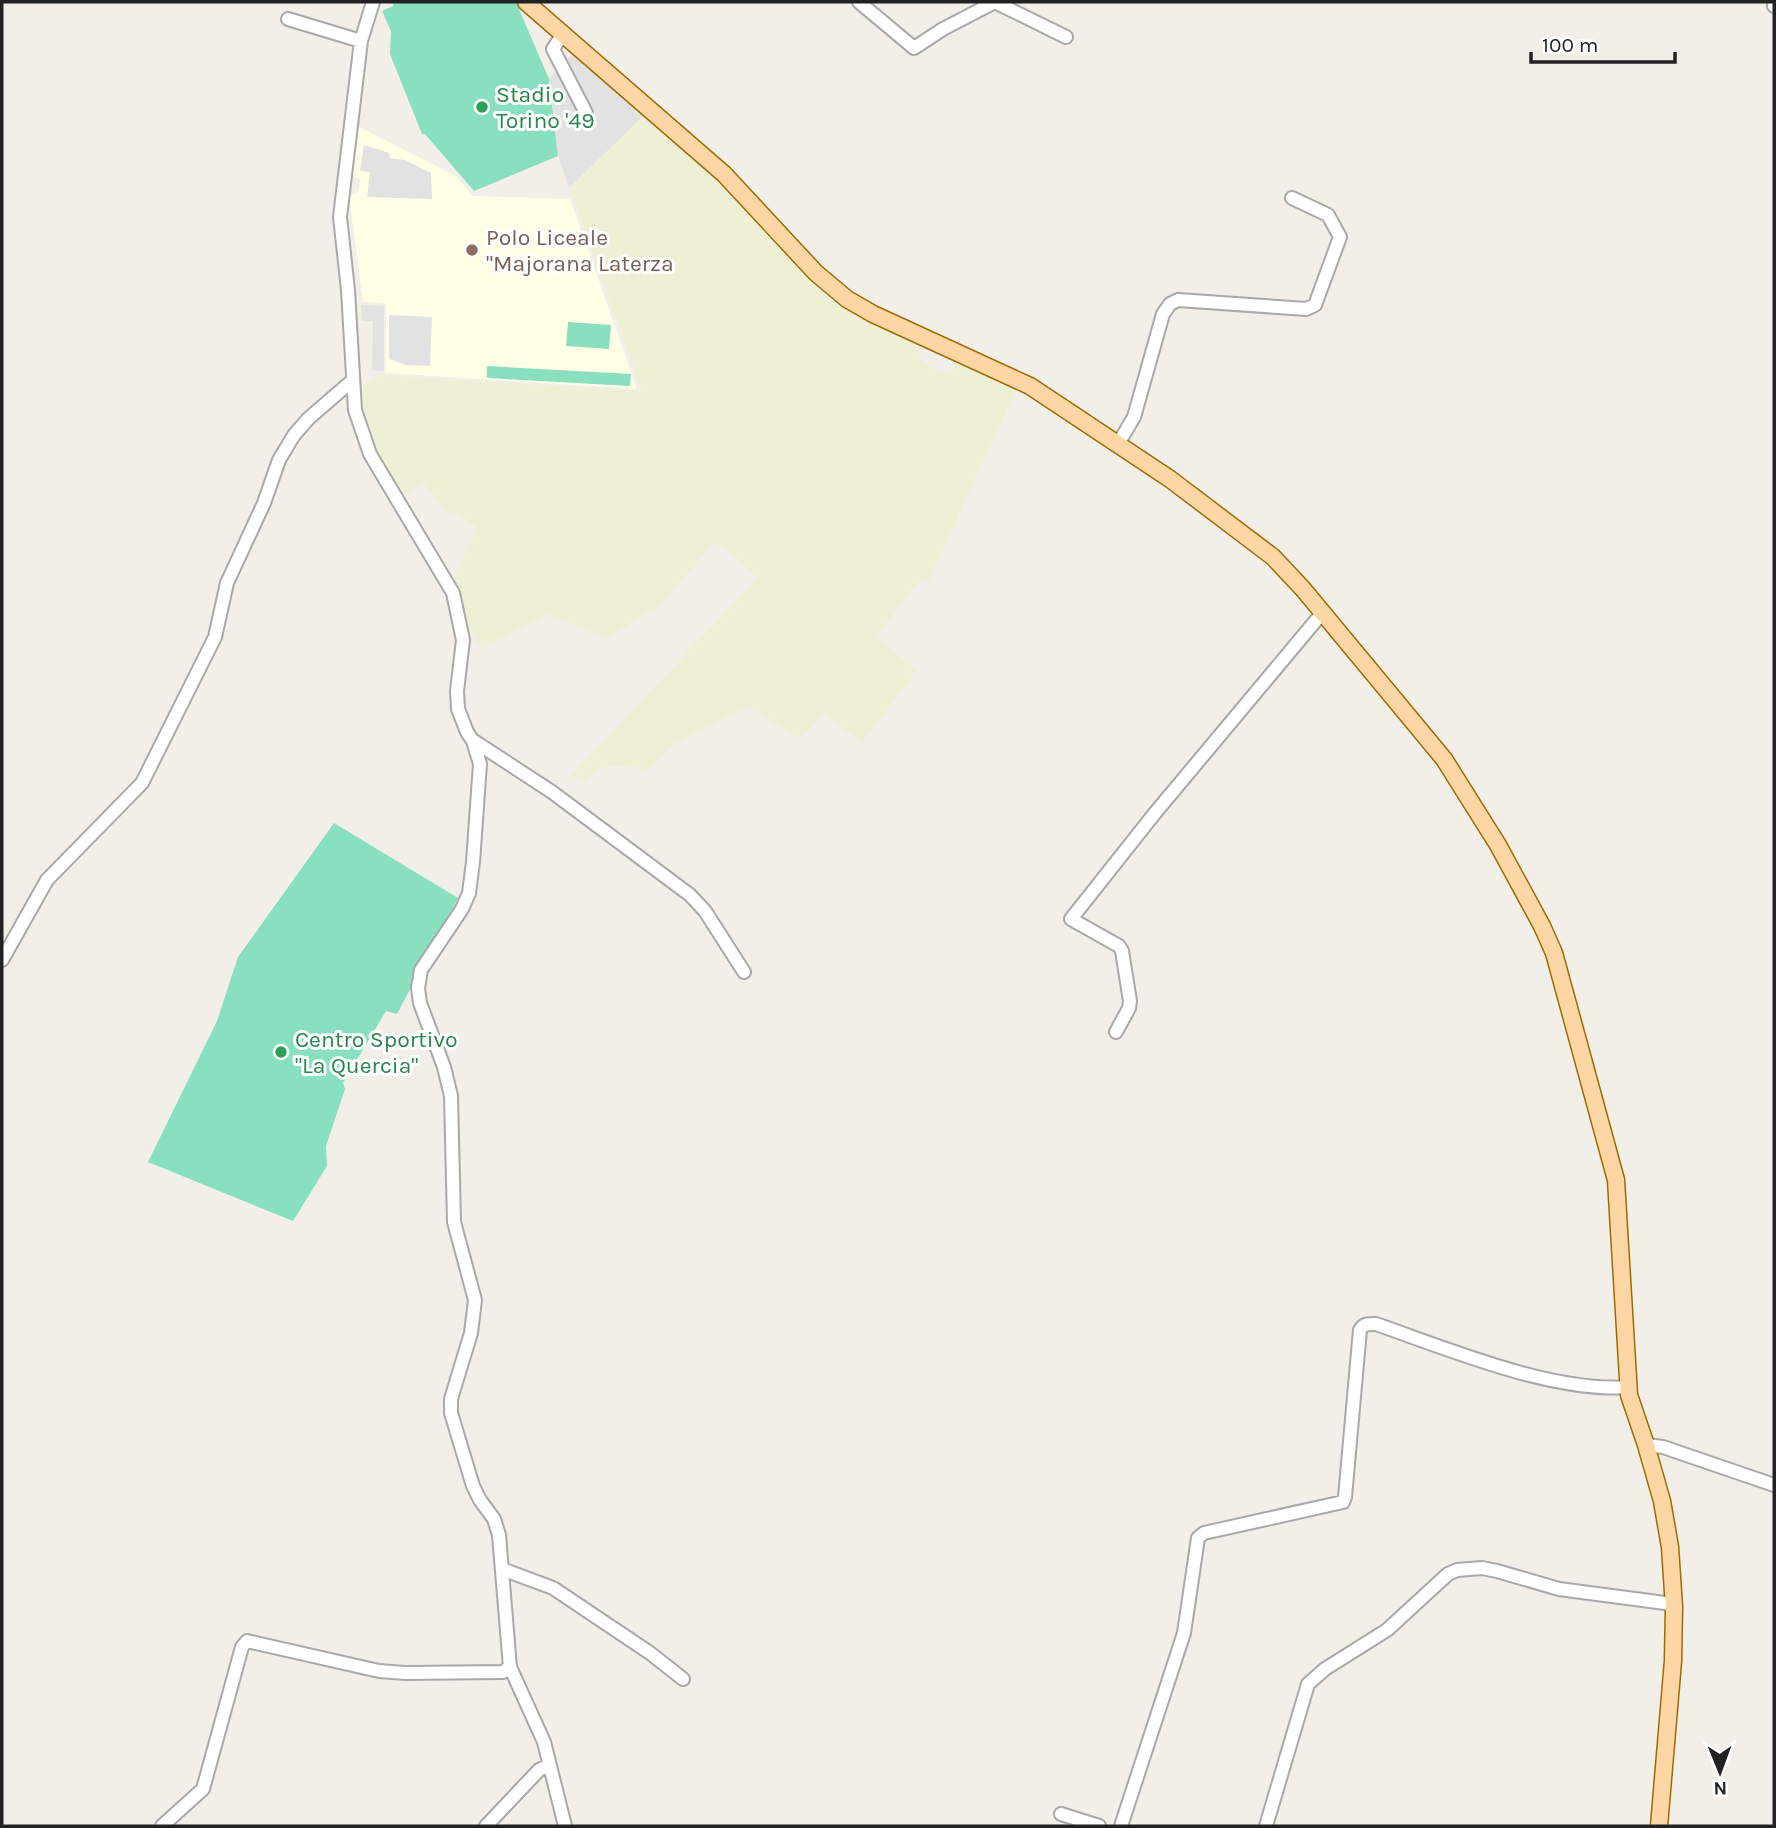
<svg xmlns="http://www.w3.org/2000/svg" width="1776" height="1828" font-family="Karla,sans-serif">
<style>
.education{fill:#ffffe5}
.farmland{fill:#eef0d5}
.pitch{fill:#88e0be}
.parking{fill:#e2e2e2}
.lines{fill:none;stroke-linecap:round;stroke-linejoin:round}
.minor-casing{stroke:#a9a9a9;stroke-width:16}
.major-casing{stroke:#a06b00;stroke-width:19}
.minor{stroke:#fff;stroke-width:12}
.major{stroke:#fcd6a4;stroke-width:16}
.leisure-dot{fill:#2e9e5b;stroke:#fff;stroke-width:2.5}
.education-dot{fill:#8d6e63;stroke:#fff;stroke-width:2.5}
.labels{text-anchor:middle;stroke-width:6;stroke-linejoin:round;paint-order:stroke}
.leisure-label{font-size:23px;fill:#27864d;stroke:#fff;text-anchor:start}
.education-label{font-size:23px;fill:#785e54;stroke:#fff;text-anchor:start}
</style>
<rect width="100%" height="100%" fill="#f2efe9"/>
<!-- education -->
<path class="education" d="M357 126 456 176 473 196 570 199 637 389 385 373 386 304 363 302 349 196 359 191 360 179 353 176 352 172Z"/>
<!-- farmland -->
<path class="farmland" d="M573 53 718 177 815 281 919 341V357L939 373 941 370 950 374 957 359 1017 388 928 582 921 579 877 636 916 671 862 743 824 713 801 739 750 708 740 710 676 743 645 772 636 767 608 766 598 769 586 782 571 775 758 578 722 546 713 544 654 613 650 611 608 639 547 614 481 649 468 628 453 579 477 528 459 514 446 513 424 483 402 496 379 460 366 430 358 389 382 375 641 391 558 156 549 79Z"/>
<!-- pitch -->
<path class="pitch" d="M393 2H516L549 79 558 156 474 191 425 134H422L390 54 391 31 382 11 393 6Z
M568 322 611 325 609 349 566 346Z
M487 366 631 374 630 386 487 378Z
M334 823 458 898 397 1014 386 1011 343 1083 345 1089 326 1146 327 1166 293 1221 148 1162 217 1021 238 957Z"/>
<!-- parking -->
<path class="parking" d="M573 53 645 114 569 188 559 159 549 79Z
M364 145 389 153 390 158 405 160 431 173 432 199 367 197 370 172 360 171Z
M361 305 384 306V371L372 370 373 321H362Z
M389 315 432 317 430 366 406 365 389 359Z"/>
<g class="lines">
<defs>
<path id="minor" d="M373 2 361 41 340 217 348 290 355 410 370 454 453 593 463 640 457 691 458 709 467 732 473 741 480 764 473 862 469 893 462 909 421 970 418 988 420 1003 444 1067 451 1096 454 1222 475 1300 471 1333 451 1399V1413L473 1486 480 1500 494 1519 499 1535 510 1667 544 1742 565 1826
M859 2 914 48 943 29 995 2 1066 37
M1774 5V6
M288 19 361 41
M563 34 553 49 586 113
M1118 444 1134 417 1163 314 1170 304 1178 300 1306 309 1315 305 1340 237 1328 215 1292 198
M474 741 552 792 690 895 705 911 744 972
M2 960 47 880 142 783 215 637 227 583 264 503 279 460 294 435 309 418 353 380
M1116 1032 1129 1008 1130 1001 1122 951 1119 946 1071 919 1155 813 1323 612
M1646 1445 1663 1447 1774 1485
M502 1569 553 1588 650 1653 683 1679
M1061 1814 1099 1826
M162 1826 203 1789 242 1647 247 1641 379 1671 405 1673 503 1672 510 1667
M486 1826 539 1770 549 1765
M1121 1826 1184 1633 1198 1538 1204 1533 1343 1502 1345 1497 1360 1330C1364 1323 1369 1324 1376 1324 1448 1349 1553 1393 1628 1387
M1266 1826 1308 1684 1325 1669 1387 1630 1448 1574 1457 1570 1482 1568 1497 1571 1559 1589 1665 1603 1674 1607"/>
<path id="major" d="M526 2 724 174 816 273 847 299 873 314 1030 386 1170 479 1273 557 1303 589 1444 759 1498 845 1542 926 1554 953 1616 1180 1629 1395 1646 1445 1662 1501 1670 1547 1674 1607 1673 1661 1659 1826"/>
</defs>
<!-- minor casing -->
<use href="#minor" class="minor-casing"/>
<!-- major casing -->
<use href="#major" class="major-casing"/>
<!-- minor -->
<use href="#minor" class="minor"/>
<!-- major -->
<use href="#major" class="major"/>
</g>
<!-- markers -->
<g class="leisure-dot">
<circle cx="482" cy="107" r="7"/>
<circle cx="281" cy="1052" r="7"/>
</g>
<circle class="education-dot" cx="472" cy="250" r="7"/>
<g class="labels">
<!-- leisure labels -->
<g class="leisure-label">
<text x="496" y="102">Stadio<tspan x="496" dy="26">Torino '49</tspan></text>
<text x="295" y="1047">Centro Sportivo<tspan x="295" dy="26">"La Quercia"</tspan></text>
</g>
<!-- education labels -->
<g class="education-label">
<text x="486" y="245">Polo Liceale<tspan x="486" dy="26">"Majorana Laterza</tspan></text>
</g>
</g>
<!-- border -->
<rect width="1776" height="1828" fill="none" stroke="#222222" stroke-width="7"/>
<!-- north arrow -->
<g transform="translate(1720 1772) rotate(179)" stroke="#ffffff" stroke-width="5" paint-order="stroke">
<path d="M0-5L12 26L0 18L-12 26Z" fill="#222222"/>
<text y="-10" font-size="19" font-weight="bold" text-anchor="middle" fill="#222222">N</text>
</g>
<!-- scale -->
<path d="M1531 52v10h144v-10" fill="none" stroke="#222222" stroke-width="3.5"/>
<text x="1542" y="52" font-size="21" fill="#222222" stroke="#ffffff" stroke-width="5" paint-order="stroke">100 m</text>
</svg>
